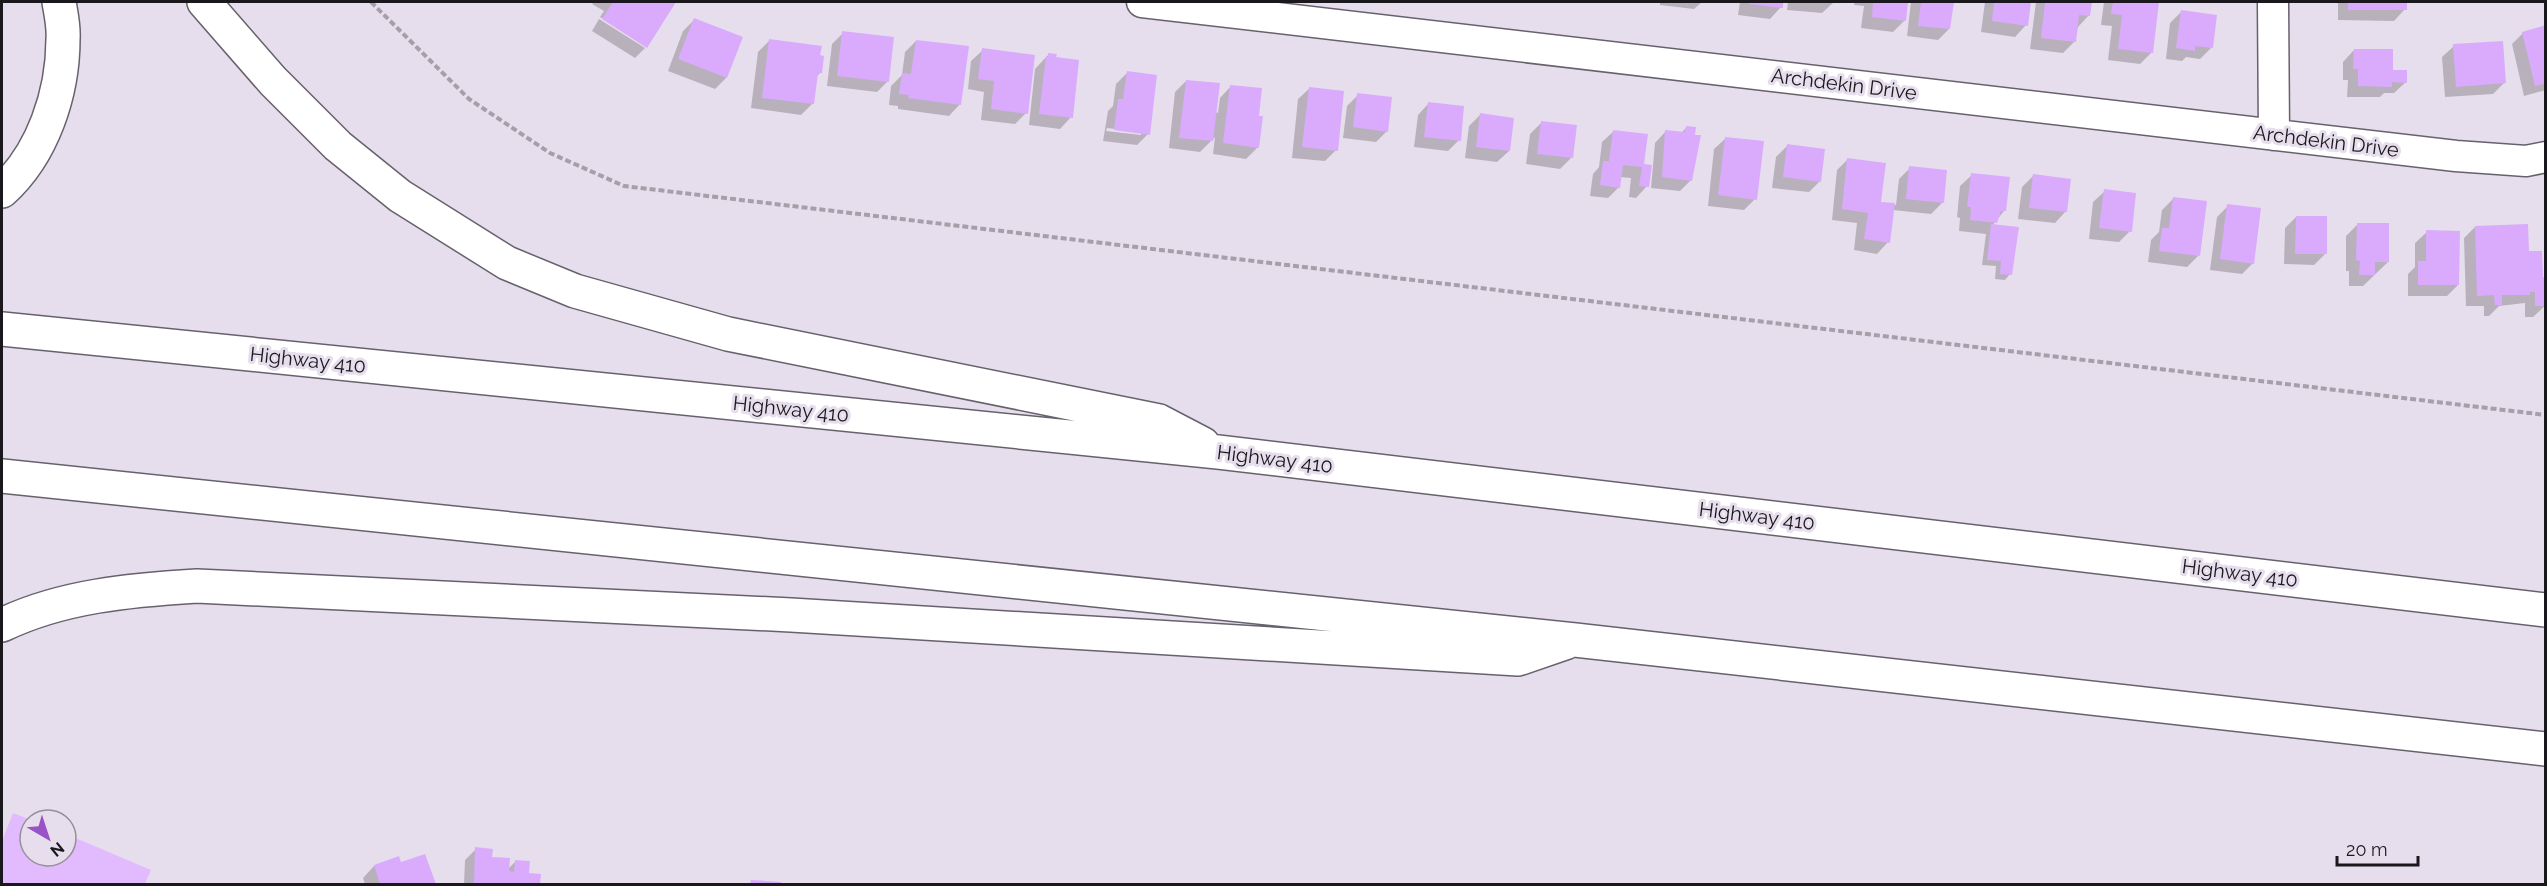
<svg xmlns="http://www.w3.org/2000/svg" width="2547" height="886" font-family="Raleway,sans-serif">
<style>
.green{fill:#e2bbff}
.shadow{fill:#0003;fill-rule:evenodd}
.building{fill:#daabfd}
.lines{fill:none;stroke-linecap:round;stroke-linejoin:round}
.minor-casing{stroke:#67616c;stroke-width:33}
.motorway-casing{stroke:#67616c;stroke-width:36}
.path{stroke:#a59faa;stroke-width:4;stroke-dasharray:6 3;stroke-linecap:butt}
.minor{stroke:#fff;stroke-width:30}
.motorway{stroke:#fff;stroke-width:33}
.labels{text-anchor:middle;stroke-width:6;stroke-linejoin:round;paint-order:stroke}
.street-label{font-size:20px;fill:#1b181d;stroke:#e6deec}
</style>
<rect width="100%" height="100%" fill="#e6deec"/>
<!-- green -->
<path class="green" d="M13 813 31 820 30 856H66V834L151 870 145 884H2V841Z"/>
<!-- shadow -->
<path class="shadow" d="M594 2H674L646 47V45L600 17 604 11 592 4Z
M1660 2H1702L1694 9 1660 5Z
M1740 2H1782L1781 7 1770 19 1738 15Z
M1788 2H1834L1822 13 1787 10Z
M1855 2H1907L1904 21 1893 32 1861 28 1864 6 1854 5Z
M1911 2H1952L1949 29 1938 40 1907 36Z
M1985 2H2029L2026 25 2015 37 1981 32Z
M2036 2H2091L2089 15 2078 27 2074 42 2063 53 2030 49Z
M2104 2H2157L2151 53 2140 64 2108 60 2112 26 2101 25Z
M2338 2H2405V9L2394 21 2338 20Z
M2181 12 2211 48 2200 59 2186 57 2182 61 2166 59 2170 23Z
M599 19 645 48 635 58 592 31Z
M694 20 741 38 726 78 715 89 668 71 683 31Z
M2546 30V90L2524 96 2512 44 2523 33Z
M843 33 888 81 877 92 827 86 832 44Z
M769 41 820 73 816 77 813 103 801 115 751 108 758 52Z
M916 41 960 104 949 116 898 109V106L889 105 891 86 902 75 905 52Z
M2454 46 2504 83 2493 94 2445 97 2442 57Z
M983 50 1026 113 1015 124 981 120 984 92 968 89 971 61Z
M2354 50 2391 71 2406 82 2394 93H2384L2380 97H2347L2348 80H2343V62Z
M1049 54 1071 117 1060 129 1029 125 1035 69Z
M1127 73 1148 134 1137 145 1103 141 1108 111 1113 106 1116 84ZM1107 128 1141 132V135L1106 131Z
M1186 81 1215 112 1218 113 1220 98 1231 86 1258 147 1246 159 1213 154 1215 137 1200 152 1169 148 1175 92Z
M1310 88 1336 150 1325 161 1292 158 1298 99Z
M1358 95 1387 131 1376 142 1343 138 1347 106Z
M1429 103 1459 140 1448 151 1414 147 1418 115Z
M1480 115 1509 151 1497 162 1465 158 1469 126Z
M1541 123 1571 158 1560 169 1526 164 1530 134Z
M1687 127 1694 136 1699 137 1691 180 1680 191 1651 188 1655 143 1666 131 1681 133Z
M1614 131 1642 165 1647 186 1636 198 1629 197 1631 178 1620 177 1619 187 1608 198 1590 196 1593 174 1599 167 1602 142Z
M1726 138 1755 199 1744 210 1708 206 1714 149Z
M1787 146 1820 181 1809 192 1772 188 1776 157Z
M1848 159 1880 203 1896 205 1899 179 1910 168 1942 203 1931 214 1893 210 1888 242 1877 254 1854 250 1857 223 1832 220 1837 170Z
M1972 175 2004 211 1992 226 2010 274 2005 280 1995 279 1996 266 1982 265 1986 234 1959 231 1960 218 1957 217 1960 186Z
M2033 176 2066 211 2055 223 2018 219 2022 187Z
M2105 191 2130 231 2119 242 2089 239 2093 202Z
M2173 199 2198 256 2187 267 2148 262 2151 240 2159 232 2162 210Z
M2228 206 2253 263 2242 274 2210 270 2217 217Z
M2296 217 2325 254 2314 265 2284 264 2285 228Z
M2357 225 2388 262 2363 286H2349V271H2346V236Z
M2475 227 2528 252 2545 306 2533 317H2525V303L2499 306 2489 316H2484V306H2466L2464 238Z
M2427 232 2458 285 2447 296H2408V274L2415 267V243Z
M476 849 507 870 516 861 527 874 540 875 539 884H464L465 860Z
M424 856 434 884H365L363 878 374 866 398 858 400 864Z"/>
<!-- building -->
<path class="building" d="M613 2H676L647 48 602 19Z
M1749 2H1783V8L1749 4Z
M1873 2H1908L1906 21 1872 17Z
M1921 2H1954L1950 29 1918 26Z
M1994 2H2031L2028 26 1992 21Z
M2045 2H2092L2090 16 2079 15 2076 42 2041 38Z
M2113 2H2159L2153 53 2118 49 2122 15 2111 14Z
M2348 2H2407V10H2348Z
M2181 10 2217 15 2213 48 2195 46V51L2176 48Z
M694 18 743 37 727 78 678 59Z
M2546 25V83L2535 86 2522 32Z
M842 31 894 37 889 82 837 76Z
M769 39 822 46 820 55 824 56 822 73H818L814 104 762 98Z
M916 40 969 46 961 105 908 98 909 95 899 94 902 73 911 74Z
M2503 41 2506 83 2456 87 2453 44Z
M982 48 1035 55 1028 114 991 109 994 81 978 79Z
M2354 49H2393V70H2407V83L2392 82V87L2358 86V69H2353Z
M1048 53 1057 54 1056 57 1079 60 1073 118 1039 114 1046 56 1048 57Z
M1127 71 1157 75 1150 135 1114 130 1118 99H1123Z
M1186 80 1220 83 1213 141 1179 138Z
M1230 85 1262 88 1259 116H1263L1259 148 1223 143Z
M1309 87 1344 91 1338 151 1302 147Z
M1357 93 1392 97 1388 132 1353 127Z
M1428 102 1464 106 1461 141 1424 137Z
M1480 113 1514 118 1510 151 1476 147Z
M1541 121 1577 125 1573 158 1537 154Z
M1686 126 1696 127 1695 135H1701L1692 181 1662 177 1665 130 1685 132Z
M1613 130 1648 134 1644 164 1652 165 1649 187 1639 186 1642 167 1623 165 1620 188 1600 185 1603 161H1609Z
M1725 137 1764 141 1757 200 1718 195Z
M1787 144 1825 149 1821 182 1783 177Z
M1847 158 1886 163 1881 202 1895 203 1890 243 1864 239 1868 213 1842 209Z
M1909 166 1947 170 1944 203 1906 199Z
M1971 173 2010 177 2006 211H2001L1997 223 1970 220 1971 207H1967Z
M2033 174 2071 179 2067 212 2029 208Z
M2104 189 2136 193 2132 232 2099 228Z
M2173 197 2207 201 2200 256 2159 251 2162 228H2169Z
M2227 204 2261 208 2254 264 2220 259Z
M2296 216H2327V254H2295Z
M2357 223H2389V262H2375V275H2359L2360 261 2356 260Z
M1991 224 2019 227 2012 275 2000 274 2001 261 1987 260Z
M2528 224 2529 251H2542L2543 277H2546V306H2535V292H2530V295H2502V305H2495L2494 295 2477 296 2475 226Z
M2426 230 2460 231 2459 285H2418V261H2426Z
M475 847 493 849 492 857 510 858 509 871 514 872 515 860 530 861 529 873 541 874 540 884H474Z
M425 854 436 884H380L374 865 399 856 401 862Z
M751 880 781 882V884H750Z"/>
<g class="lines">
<defs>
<path id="minor" d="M1142 2 2456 156 2526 161 2546 157
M2273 2 2274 135"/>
<path id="motorway" d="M204 2 273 81 338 146 400 196 507 263 575 291 728 334 1159 421 1203 444
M2 191C43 154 63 93 63 39 64 27 61 14 59 2
M2 329 1218 452 2546 610
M2 476 1575 640 2546 749
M2 625C62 596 131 590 197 586L791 615 1518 659 1565 643"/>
</defs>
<!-- minor casing -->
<use href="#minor" class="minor-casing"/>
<!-- motorway casing -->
<use href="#motorway" class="motorway-casing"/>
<!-- path -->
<path class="path" d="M371 2 469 99 550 153 624 186 2546 415"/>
<!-- minor -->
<use href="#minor" class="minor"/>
<!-- motorway -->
<use href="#motorway" class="motorway"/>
</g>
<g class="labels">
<!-- street labels -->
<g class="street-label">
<text transform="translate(1844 84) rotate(7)" y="7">Archdekin Drive</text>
<text transform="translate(2326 141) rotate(7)" y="7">Archdekin Drive</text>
<text transform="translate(308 360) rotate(6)" y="7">Highway 410</text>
<text transform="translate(791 409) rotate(6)" y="7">Highway 410</text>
<text transform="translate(1275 459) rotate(7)" y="7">Highway 410</text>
<text transform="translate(1757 516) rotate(7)" y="7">Highway 410</text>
<text transform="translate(2240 573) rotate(7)" y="7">Highway 410</text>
</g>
</g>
<!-- border -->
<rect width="2547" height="886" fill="none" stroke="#1b181d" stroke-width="6"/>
<!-- north arrow -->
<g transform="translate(48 838) rotate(141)"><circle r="28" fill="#e6deec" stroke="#958f99" stroke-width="1.5"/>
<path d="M0-4.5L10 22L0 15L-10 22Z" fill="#9a53c7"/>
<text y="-9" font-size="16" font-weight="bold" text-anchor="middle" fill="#1b181d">N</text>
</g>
<!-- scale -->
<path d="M2337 856v9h81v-9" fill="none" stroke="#1b181d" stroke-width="3"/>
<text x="2346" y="856" font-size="18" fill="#1b181d" stroke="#e6deec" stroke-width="4.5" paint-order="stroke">20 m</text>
</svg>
